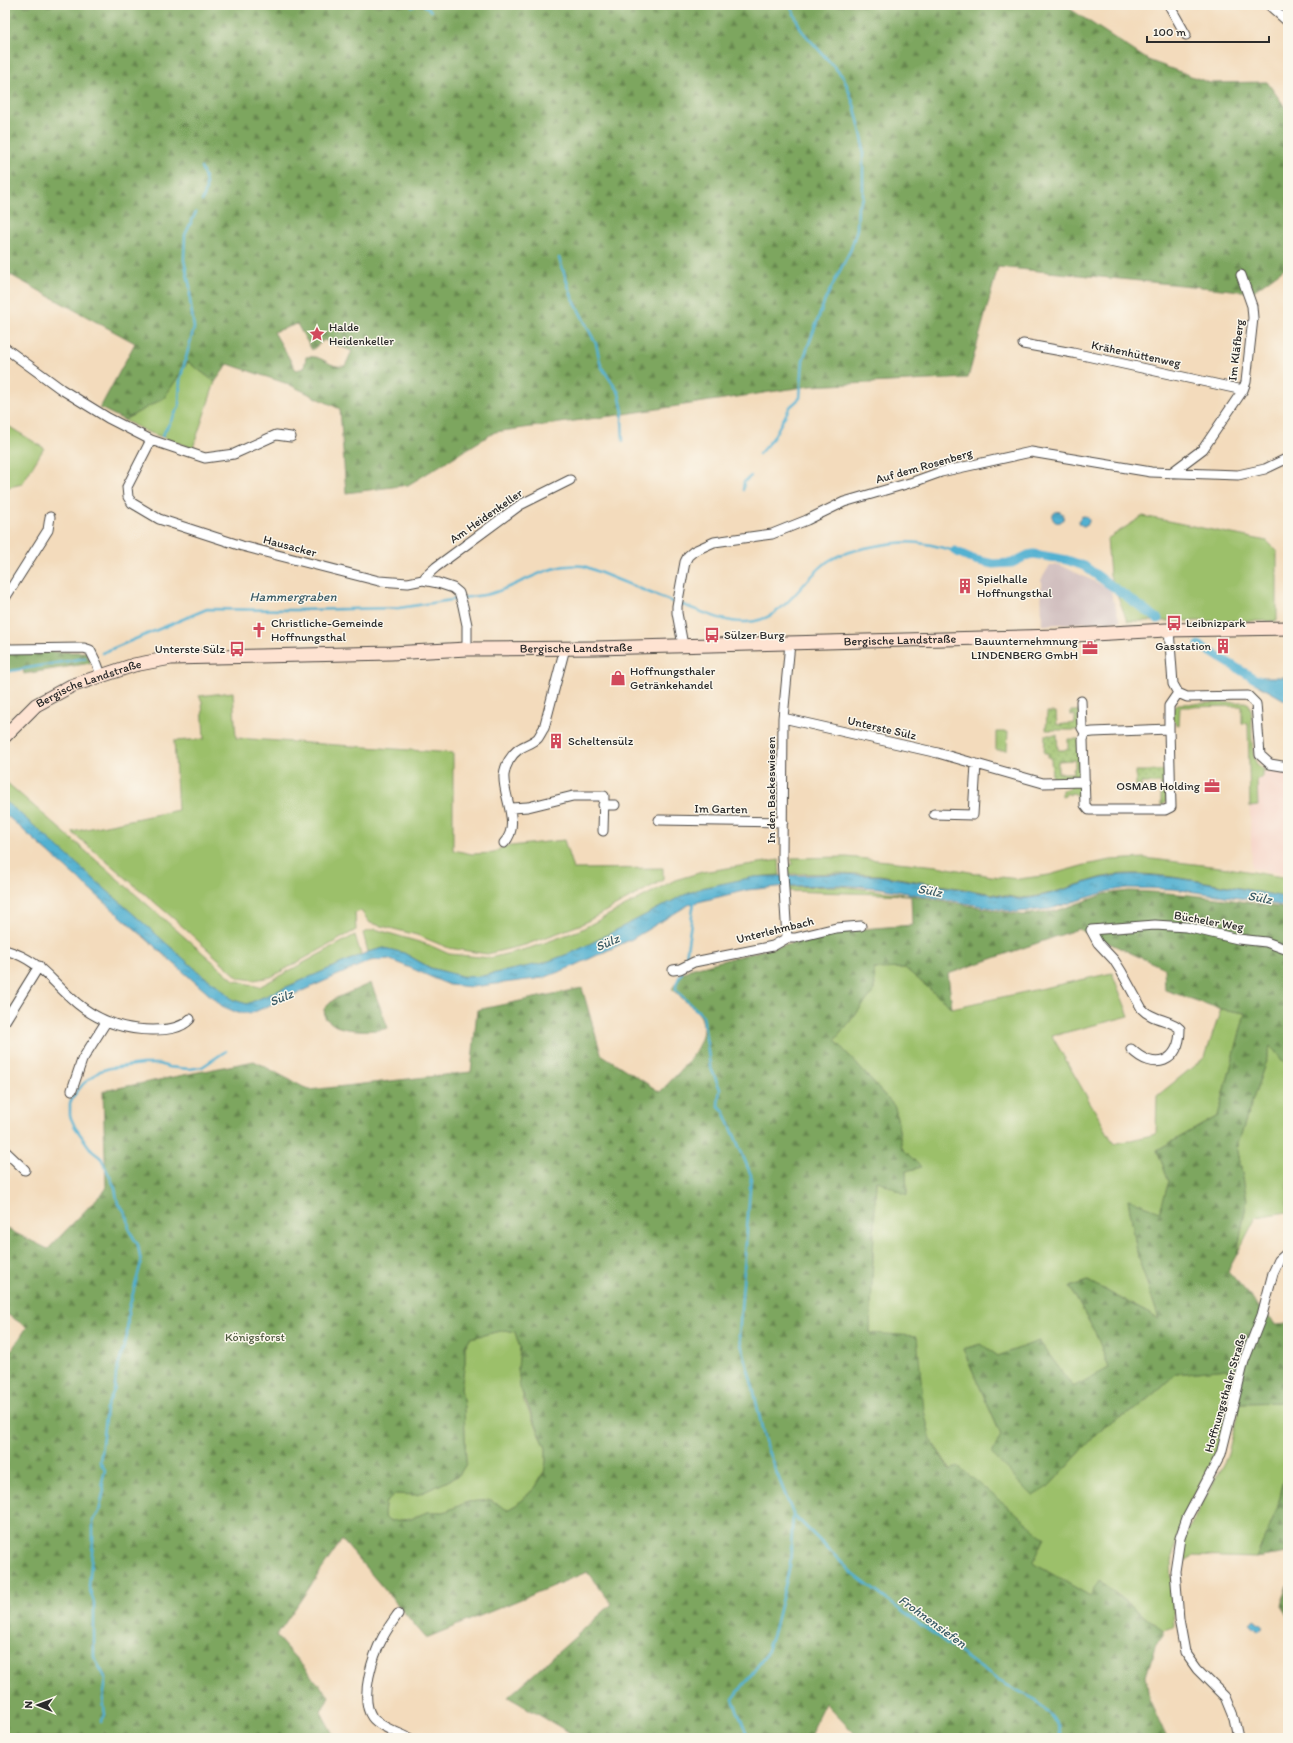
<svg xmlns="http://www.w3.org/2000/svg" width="1293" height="1743" font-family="Itim,sans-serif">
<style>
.built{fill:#f6d1c5}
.industrial{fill:#d1bfbf}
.green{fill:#9cc06b;stroke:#64764b}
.forest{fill:url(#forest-firs);stroke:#546845;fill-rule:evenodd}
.garden{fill:url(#garden-dots);stroke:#64764b;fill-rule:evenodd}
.water{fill:url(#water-ripples);stroke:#3e6e7e}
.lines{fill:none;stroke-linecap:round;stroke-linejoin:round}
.stream{stroke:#52b1d1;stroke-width:2.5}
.canal{stroke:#52b1d1;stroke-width:9}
.street-casing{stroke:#494541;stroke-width:11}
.secondary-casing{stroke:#494541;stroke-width:15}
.street{stroke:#fff;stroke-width:9}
.secondary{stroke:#fee3d2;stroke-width:13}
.labels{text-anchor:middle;stroke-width:3;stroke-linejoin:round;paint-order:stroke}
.poi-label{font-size:12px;fill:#2b2b2b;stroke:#fbf7ec;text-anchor:start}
.street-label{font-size:12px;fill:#2b2b2b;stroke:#fbf7ec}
.park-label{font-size:12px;fill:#4d583e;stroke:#fbf7ec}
.water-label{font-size:13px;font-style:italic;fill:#395a65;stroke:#fbf7ec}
</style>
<defs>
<pattern id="forest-firs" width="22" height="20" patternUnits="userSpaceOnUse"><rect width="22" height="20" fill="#7da65f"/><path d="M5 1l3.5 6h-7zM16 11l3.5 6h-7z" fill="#67874f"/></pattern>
<pattern id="garden-dots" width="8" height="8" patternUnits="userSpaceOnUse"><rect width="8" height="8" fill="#9cc06b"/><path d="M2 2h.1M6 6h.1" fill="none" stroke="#7f9c58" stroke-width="1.8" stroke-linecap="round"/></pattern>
<pattern id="water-ripples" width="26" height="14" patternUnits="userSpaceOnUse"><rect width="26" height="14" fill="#52b1d1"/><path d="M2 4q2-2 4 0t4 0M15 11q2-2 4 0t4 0" fill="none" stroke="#4490aa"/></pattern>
</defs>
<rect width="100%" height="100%" fill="#fbf7ec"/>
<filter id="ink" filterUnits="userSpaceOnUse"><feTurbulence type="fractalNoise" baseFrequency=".025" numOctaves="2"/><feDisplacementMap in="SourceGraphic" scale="8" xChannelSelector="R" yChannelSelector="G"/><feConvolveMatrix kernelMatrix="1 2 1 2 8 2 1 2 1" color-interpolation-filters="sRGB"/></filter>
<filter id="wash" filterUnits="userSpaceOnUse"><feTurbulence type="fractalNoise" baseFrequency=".012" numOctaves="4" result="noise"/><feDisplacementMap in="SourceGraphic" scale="16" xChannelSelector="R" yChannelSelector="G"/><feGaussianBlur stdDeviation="0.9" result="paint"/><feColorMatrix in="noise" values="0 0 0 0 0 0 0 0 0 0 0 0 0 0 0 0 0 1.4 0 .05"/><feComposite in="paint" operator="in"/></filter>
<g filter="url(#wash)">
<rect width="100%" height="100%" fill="#f3dbbc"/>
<!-- built -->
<path class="built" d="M1288 771V875L1252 868 1250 807 1258 806 1257 779 1262 772Z"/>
<!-- industrial -->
<path class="industrial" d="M1050 565H1060L1110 589 1120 621 1042 625 1041 580Z"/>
<!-- green -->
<path class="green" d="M188 362 215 382 193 448 145 431 124 420 164 398Z
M5 424 44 448 22 484 5 488Z
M1143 516 1267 541 1277 551V621H1127L1110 575 1107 539Z
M233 692 236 738 453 753V850L472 854 494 853 502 847 564 840 573 869 663 868V880L582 924 525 945 487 954 449 948 417 935 370 923 361 911 355 913 356 930 271 977 254 980 239 978 173 918 72 832 178 810 174 741 204 739 202 701 199 696Z
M1245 702 1249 704 1251 710C1254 725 1247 763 1263 769 1270 772 1281 770 1288 770L1262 772V778L1257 779 1258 806 1250 807 1248 724 1242 723V706L1180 707 1179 725C1169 723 1170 708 1178 704Z
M996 732H1008L1007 750H996Z
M5 781 234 980 259 987 355 935 361 955 247 1004 233 1000 217 985 202 975 15 810 5 802Z
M1071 785H1079L1081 789 1082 798H1077L1076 794 1071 793 1070 795 1067 793 1065 796 1062 797V790L1069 789Z
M847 857 937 866 991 876 1019 879 1049 875 1085 865 1111 860 1144 858 1228 868 1288 878V898C1252 890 1217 883 1180 878 1159 875 1135 872 1113 875 1081 881 1052 897 1019 898L880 875 840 873 787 874V865L793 864 791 858Z
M779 860 780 875 754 877 702 888 682 896 576 951 544 963 482 976 465 977 431 968 404 953 384 948 368 952 363 933 375 929 429 945 449 954 490 958 530 948 580 930 675 880 702 872Z
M840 886 911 895 787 891V887Z
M905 968 952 1008 1112 973 1129 1016 1052 1036 1114 1144 1156 1134 1157 1096 1205 1057 1221 1009 1245 1013 1218 1116 1157 1150 1169 1181 1160 1212 1128 1199 1138 1257 1159 1319 1088 1281 1070 1287 1097 1336 1109 1368 1073 1387 1039 1341 998 1356 981 1344 963 1349 1001 1435 1049 1486 1105 1425 1135 1410 1176 1374 1228 1369 1235 1388 1218 1449 1183 1517 1171 1561 1174 1627 1163 1630 1100 1581 1090 1596 1033 1563 951 1470 931 1440 924 1411 870 1333 876 1179 907 1194 906 1171 921 1167 902 1148 895 1107 835 1040 875 990 874 969Z
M1271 1046 1288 1068V1212L1256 1217 1237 1254 1247 1200 1237 1146Z
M506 1330 515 1332 520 1348 518 1368 524 1401 546 1448V1461L544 1473 535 1488 516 1505 507 1510 491 1500 468 1502 444 1512H427L411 1519 391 1521 384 1517 385 1503 396 1494 417 1495 446 1482 459 1475 466 1464 464 1407 461 1388 465 1362V1347L470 1338Z
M1288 1402V1463L1277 1509 1256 1558 1193 1556 1178 1565 1186 1534 1228 1455 1240 1403Z"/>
<!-- forest -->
<path class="forest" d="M5 5H1064L1148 60 1210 83 1267 82 1288 111V260L1286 267 1252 292 998 267 968 378 810 386 611 416 495 432 408 485 346 493 340 409 288 384 228 364 215 382 188 362 164 398 124 420 100 408 135 343 5 272ZM297 324 312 350 324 340 352 351 345 366C328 369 324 354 306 357L304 368 296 370 274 332Z
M5 652H86L91 663 24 674 23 669 5 672Z
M1129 891C1183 893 1235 899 1288 909V1068L1271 1046 1237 1146 1247 1200 1237 1254 1228 1271 1275 1324 1288 1323V1402L1240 1403 1228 1369 1176 1374 1135 1410 1105 1425 1049 1486 1033 1496 992 1454 1001 1435 963 1349 981 1344 998 1356 1039 1341 1073 1387 1109 1368 1097 1336 1070 1287 1088 1281 1159 1319 1138 1257 1128 1199 1160 1211 1169 1181 1157 1150 1218 1116 1245 1013 1221 1009 1165 990 1164 968 1078 929 948 974 952 1008 905 968 874 969 875 990 835 1040 895 1107 902 1148 921 1167 906 1171 907 1195 876 1180 870 1333 917 1336 924 1411 931 1440 950 1470 958 1466 1045 1538 1033 1563 1090 1596 1099 1581 1163 1630V1635L1156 1644 1146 1676 1149 1699 1167 1738H859L825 1703 813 1727 811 1738H579L508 1697 612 1604 587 1572 426 1638 342 1540 276 1636 329 1696 321 1712 335 1738H5V1360L27 1327 5 1313V1228L48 1249 106 1189 103 1091 254 1061 309 1090 471 1072 477 1010 582 988 601 1054 660 1092C676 1075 712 1043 701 1017 698 1011 678 995 672 989L681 975 690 969 837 931 912 925 911 895 1022 915 1056 911 1105 894ZM505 1330 515 1332 520 1348 518 1368 520 1388 546 1448V1461L544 1473 535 1488 516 1505 507 1510 491 1500 468 1502 444 1512H427L411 1519 391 1521 384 1517 385 1503 396 1494 417 1495 446 1482 459 1475 466 1464 464 1407 461 1388 465 1362V1347L470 1338Z
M371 983 388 1028C376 1032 348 1031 336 1026 332 1024 329 1021 325 1018L324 1009 334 999Z
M1288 1463V1553L1256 1558 1277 1509Z
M1288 1585V1617L1281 1606Z"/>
<!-- garden -->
<path class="garden" d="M1071 711H1079V730H1046L1047 712H1056L1057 725 1075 723V715H1071Z
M1045 735H1057L1058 750H1068V739H1079V778L1052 780 1051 757H1048V753H1044ZM1075 760V768H1073V773H1058V761Z
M1136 771H1166V802L1161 806V783H1141V788H1136Z"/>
<!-- water -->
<path class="water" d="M1052.5 517a5.5 5.5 0 1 1 11 0a5.5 5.5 0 1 1-11 0Z
M1079 521a5 5 0 1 1 10 0a5 5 0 1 1-10 0Z
M1257 677H1288V702L1253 682Z
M5 802 15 809 202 975 217 985 233 1000 247 1004 368 952 384 948 404 953 430 968 465 977 482 976 544 963 576 951 682 896 702 888 754 877 841 874 880 876 1019 899C1052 898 1081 881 1113 876 1136 873 1160 876 1183 879 1218 884 1253 891 1288 898V907L1247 899 1173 889 1128 888 1109 891 1050 909 1016 912 880 888 839 885 787 886 747 890 690 904 632 939 574 966 543 978 472 987 449 985 413 969 388 959 370 961 252 1013H238L222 1006 5 814Z
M1254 1619 1263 1626 1259 1631 1250 1623Z"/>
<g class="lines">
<!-- stream -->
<path class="stream" d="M424 5 431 11
M412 7 416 5
M201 168C207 180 208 189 202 201
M559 258 572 297 596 344 601 366 619 393 623 412 622 420 623 441
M162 436 179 407 180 380 194 328 190 300V287L184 260 185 235 196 212
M759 454 773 438 790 407 800 398 803 360 825 300 851 249 857 229 858 207 863 198V141L855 108 844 78 802 31 790 5
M743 490 744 482 751 476
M463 598C473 596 484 596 493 593 526 583 548 562 584 566L675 603
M680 604C701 611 723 623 747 622 785 621 802 578 830 560 848 549 899 540 919 543 931 544 943 548 955 551
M102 653 207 609 295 610 399 608 458 599
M5 672 85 658
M685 964 694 902
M682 972 676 984V990L703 1016 710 1066 720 1089 718 1105 724 1111 751 1175 739 1336 754 1392 766 1446 793 1514 790 1566 774 1630 765 1656 733 1699 748 1738
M793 1514 853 1574 899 1609 999 1681 1036 1700 1059 1725 1061 1738
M101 1722 105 1715 103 1699 106 1679 94 1657V1603L89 1587 93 1541V1521L99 1512 104 1490 102 1482 105 1470 100 1462 106 1409 115 1388 116 1374 127 1336 128 1312 141 1263 138 1245 129 1230 128 1219 123 1209 118 1204 115 1188 101 1158 92 1151 75 1127 70 1116V1103L73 1097 83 1084 100 1071 110 1068 142 1064H160L168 1067 189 1069 202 1067 226 1051"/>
<!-- canal -->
<path class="canal" d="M955 551 975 560 993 564 1012 563 1028 555 1034 554 1067 560 1084 566 1158 619
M1199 645 1255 679 1288 688"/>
</g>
</g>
<g filter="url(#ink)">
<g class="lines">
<defs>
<path id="street" d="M1169 5 1186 35
M1269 5 1288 22
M1023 344 1073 353 1243 390
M5 348 61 389 108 418 151 440 127 487 128 497 132 503 159 519 242 546 379 581 408 583 423 580 438 583 453 588 459 593 463 606 467 625V649
M151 440 205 458 234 454 276 435 291 437
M1171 473 1203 449 1243 390 1246 382 1253 318 1252 306 1241 275
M423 580 426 576 436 567 520 505 570 480
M5 598 48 530 50 517
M1169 630 1173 684 1178 693 1187 697 1248 696 1256 704 1260 755 1270 764 1288 767
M5 644 6 647 10 649 84 648 90 650 97 664 101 675
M683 645 677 613V606L685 562 688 556 694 551 714 542 772 534 807 520 844 502 913 482 941 472 1031 452 1151 472 1238 475 1265 469 1288 458
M1081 701 1082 728 1085 733
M783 718 938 753 1043 783 1085 782
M1169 729 1171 807 1165 810H1089L1085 805 1083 740 1085 733 1093 732 1169 729V706L1178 693
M603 805H615
M511 808 528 807 573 796H604L603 831
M934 814 973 815 976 764
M659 820 783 822
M504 843C522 825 502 795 504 775 505 765 511 755 519 749 525 745 533 743 538 738 540 735 542 731 544 728L565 648
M787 938 782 857 783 718 790 643
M5 950C37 959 47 976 70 997 93 1019 122 1030 153 1030 166 1030 181 1029 190 1019
M673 970 680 969 694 962 773 946 787 938H795L836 928 861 926
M5 1021 39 966
M1131 1049C1154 1072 1180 1063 1180 1029 1171 1019 1153 1021 1142 1009L1121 971 1114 960 1098 943 1091 930 1155 925 1186 927 1238 939 1266 942 1288 950
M72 1090 82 1060 106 1022
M5 1151 25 1170
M398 1614C393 1621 387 1629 383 1637 373 1655 359 1698 372 1717 378 1726 399 1733 409 1738
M1238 1738 1234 1719 1225 1697 1197 1669 1185 1652 1179 1619 1175 1571 1180 1538 1187 1518 1221 1454 1244 1361 1262 1315 1273 1273 1279 1260 1288 1252"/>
<g id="secondary">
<path id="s1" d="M5 736 36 705 71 686 134 665 171 658 391 653 467 649 596 648 1057 636 1166 630 1288 628"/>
</g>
</defs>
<!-- street casing -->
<use href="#street" class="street-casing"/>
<!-- secondary casing -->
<use href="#secondary" class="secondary-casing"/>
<!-- street -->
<use href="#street" class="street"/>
<!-- secondary -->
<use href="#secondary" class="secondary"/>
</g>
</g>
<!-- icons -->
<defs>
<symbol id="sight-bare" viewBox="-9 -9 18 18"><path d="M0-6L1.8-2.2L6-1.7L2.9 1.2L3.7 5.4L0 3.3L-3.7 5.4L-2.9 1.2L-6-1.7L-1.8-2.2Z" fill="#d1495b" stroke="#fbf7ec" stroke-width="2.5" paint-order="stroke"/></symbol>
<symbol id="building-bare" viewBox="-9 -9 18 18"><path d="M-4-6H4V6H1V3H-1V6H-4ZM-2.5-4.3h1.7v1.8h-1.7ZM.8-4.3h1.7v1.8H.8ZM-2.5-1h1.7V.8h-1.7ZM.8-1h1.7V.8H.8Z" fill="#d1495b" stroke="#fbf7ec" stroke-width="2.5" paint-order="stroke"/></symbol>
<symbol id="bus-bare" viewBox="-9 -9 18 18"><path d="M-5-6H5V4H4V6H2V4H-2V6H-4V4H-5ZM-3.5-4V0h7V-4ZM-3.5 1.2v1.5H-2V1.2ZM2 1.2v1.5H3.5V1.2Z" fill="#d1495b" stroke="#fbf7ec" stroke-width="2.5" paint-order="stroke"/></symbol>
<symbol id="church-bare" viewBox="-9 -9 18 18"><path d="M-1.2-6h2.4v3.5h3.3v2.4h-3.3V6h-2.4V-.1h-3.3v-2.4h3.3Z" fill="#d1495b" stroke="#fbf7ec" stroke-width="2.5" paint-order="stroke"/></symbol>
<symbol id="office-bare" viewBox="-9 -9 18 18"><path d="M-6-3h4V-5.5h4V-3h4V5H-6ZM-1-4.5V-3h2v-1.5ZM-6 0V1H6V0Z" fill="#d1495b" stroke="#fbf7ec" stroke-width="2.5" paint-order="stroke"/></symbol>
<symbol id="shop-bare" viewBox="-9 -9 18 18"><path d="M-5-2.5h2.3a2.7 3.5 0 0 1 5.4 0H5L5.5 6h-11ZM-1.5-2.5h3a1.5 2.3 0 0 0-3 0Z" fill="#d1495b" stroke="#fbf7ec" stroke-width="2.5" paint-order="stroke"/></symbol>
</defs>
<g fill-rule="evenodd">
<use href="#sight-bare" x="306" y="323" width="22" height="22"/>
<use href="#building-bare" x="954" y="575" width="22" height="22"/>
<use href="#bus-bare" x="1163" y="612" width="22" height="22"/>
<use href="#church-bare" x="248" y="619" width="22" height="22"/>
<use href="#bus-bare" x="701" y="624" width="22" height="22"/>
<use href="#building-bare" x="1212" y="635" width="22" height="22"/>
<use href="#office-bare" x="1079" y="637" width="22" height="22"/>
<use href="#bus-bare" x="226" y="638" width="22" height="22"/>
<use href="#shop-bare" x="607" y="667" width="22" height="22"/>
<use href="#building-bare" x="545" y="730" width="22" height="22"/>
<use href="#office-bare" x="1201" y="775" width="22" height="22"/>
</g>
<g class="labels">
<!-- poi labels -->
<g class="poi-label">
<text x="329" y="331">Halde<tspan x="329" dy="14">Heidenkeller</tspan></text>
<text x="977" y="583">Spielhalle<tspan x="977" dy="14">Hoffnungsthal</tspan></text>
<text x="271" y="627">Christliche-Gemeinde<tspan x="271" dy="14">Hoffnungsthal</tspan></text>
<text x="1186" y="627">Leibnizpark</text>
<text x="724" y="639">Sülzer Burg</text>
<text x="1078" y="645" text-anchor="end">Bauunternehmnung<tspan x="1078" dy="14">LINDENBERG GmbH</tspan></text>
<text x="1211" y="650" text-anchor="end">Gasstation</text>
<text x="225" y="653" text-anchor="end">Unterste Sülz</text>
<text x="630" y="675">Hoffnungsthaler<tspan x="630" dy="14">Getränkehandel</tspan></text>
<text x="568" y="745">Scheltensülz</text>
<text x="1200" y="790" text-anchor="end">OSMAB Holding</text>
</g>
<!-- street labels -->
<g class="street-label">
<text transform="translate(1236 350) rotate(-83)" y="4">Im Kläfberg</text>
<text transform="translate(1136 354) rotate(12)" y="4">Krähenhüttenweg</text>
<text transform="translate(924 466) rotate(-16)" y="4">Auf dem Rosenberg</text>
<text transform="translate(486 516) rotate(-35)" y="4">Am Heidenkeller</text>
<text transform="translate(290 546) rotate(15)" y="4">Hausacker</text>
<text dy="4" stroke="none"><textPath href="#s1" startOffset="917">Bergische Landstraße</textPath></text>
<text dy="4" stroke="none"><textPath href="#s1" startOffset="593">Bergische Landstraße</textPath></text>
<text dy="4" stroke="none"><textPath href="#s1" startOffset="101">Bergische Landstraße</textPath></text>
<text transform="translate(882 728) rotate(13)" y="4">Unterste Sülz</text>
<text transform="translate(771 790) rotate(-90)" y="4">In den Backeswiesen</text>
<text transform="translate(721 809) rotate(1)" y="4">Im Garten</text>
<text transform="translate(1209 921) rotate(10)" y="4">Bücheler Weg</text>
<text transform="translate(775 930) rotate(-14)" y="4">Unterlehmbach</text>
<text transform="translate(1225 1393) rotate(-74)" y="4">Hoffnungsthaler Straße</text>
</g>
<!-- park labels -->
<g class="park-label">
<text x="255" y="1341">Königsforst</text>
</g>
<!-- water labels -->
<g class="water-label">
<text x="293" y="601">Hammergraben</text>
<text transform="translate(930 890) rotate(10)" y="5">Sülz</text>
<text transform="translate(1260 897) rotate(10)" y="5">Sülz</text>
<text transform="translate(607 942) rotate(-24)" y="5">Sülz</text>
<text transform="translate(281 997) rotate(-22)" y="5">Sülz</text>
<text transform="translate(933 1621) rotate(36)" y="5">Frohnensiefen</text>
</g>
</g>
<!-- margin -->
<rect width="1293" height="1743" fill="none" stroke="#fbf7ec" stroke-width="20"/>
<!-- north arrow -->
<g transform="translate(38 1705) rotate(271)" stroke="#fbf7ec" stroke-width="3" paint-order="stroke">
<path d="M0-3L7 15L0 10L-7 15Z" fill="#2b2b2b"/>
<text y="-6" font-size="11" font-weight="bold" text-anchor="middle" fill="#2b2b2b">N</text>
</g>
<!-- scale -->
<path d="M1147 36v6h122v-6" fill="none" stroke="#2b2b2b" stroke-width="2"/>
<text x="1153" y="36" font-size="12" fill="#2b2b2b" stroke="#fbf7ec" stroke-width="3" paint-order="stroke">100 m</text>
</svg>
